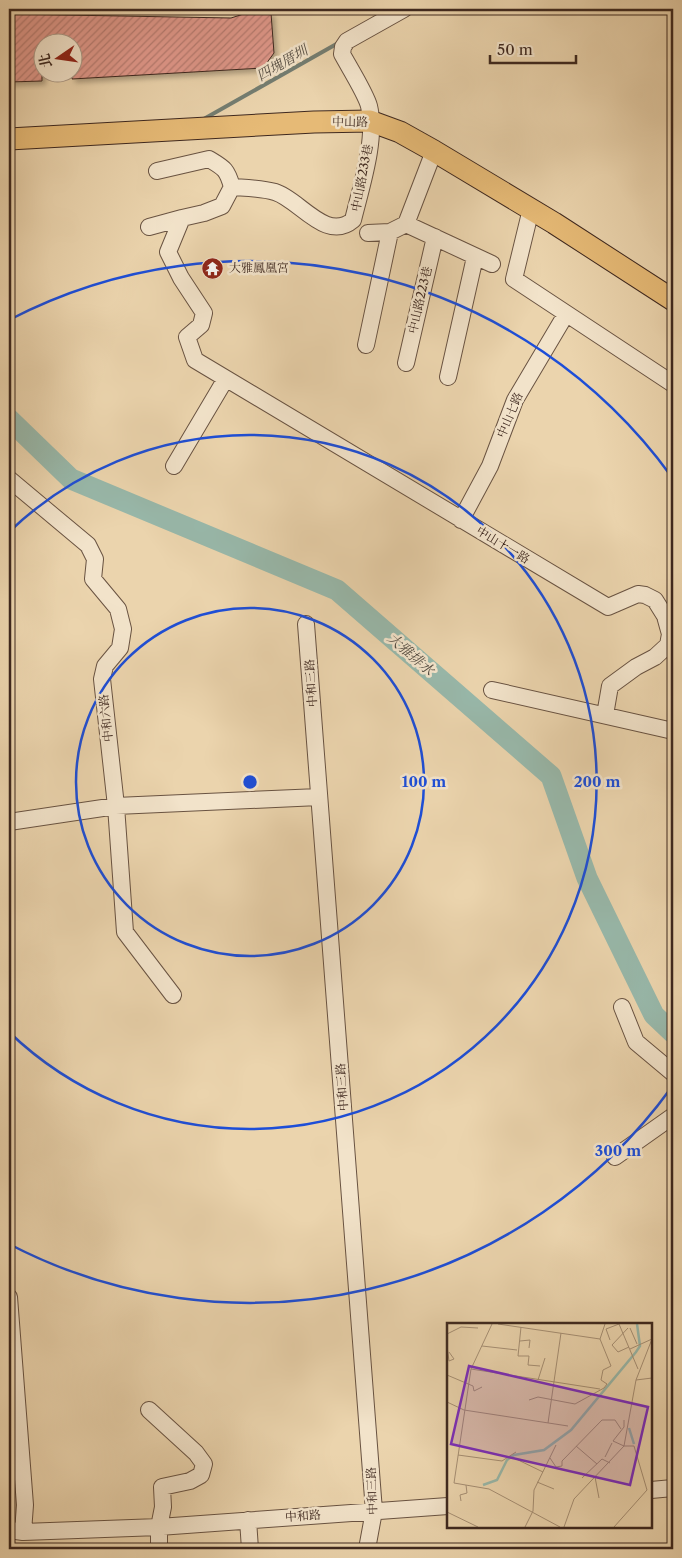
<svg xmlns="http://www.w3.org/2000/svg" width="682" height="1558" font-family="'Libre Caslon Text','Noto Serif TC',serif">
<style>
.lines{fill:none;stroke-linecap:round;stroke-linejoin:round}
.stream{stroke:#747e72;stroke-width:4}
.river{stroke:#98b8aa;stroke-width:21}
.building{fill:url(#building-hatch);stroke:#3e281f;filter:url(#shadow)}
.minor-casing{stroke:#695342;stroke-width:18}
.major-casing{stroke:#3e281f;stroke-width:23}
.minor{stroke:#f2e3ca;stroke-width:16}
.major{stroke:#e6ba76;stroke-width:21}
.ring{fill:none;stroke:#1d4ed8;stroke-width:2.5}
.labels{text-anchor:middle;stroke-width:5;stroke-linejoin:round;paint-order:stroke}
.street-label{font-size:12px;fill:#3e281f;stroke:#f2e3ca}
.poi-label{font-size:12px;fill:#3e281f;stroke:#f2e3ca;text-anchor:start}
.water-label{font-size:14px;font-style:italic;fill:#544c42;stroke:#f2e3ca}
.inset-river{fill:none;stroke:#98b8aa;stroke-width:2.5}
.inset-road{fill:none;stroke:#a68f74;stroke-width:1}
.view{fill:#7b2cbf;fill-opacity:0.15;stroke:#7b2cbf;stroke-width:2.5}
.inset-edge{fill:none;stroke:#3e281f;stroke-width:2.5}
.centre{fill:#1d4ed8;stroke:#f2e3ca;stroke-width:2.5}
.ring-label{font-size:15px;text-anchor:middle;font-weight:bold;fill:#1d4ed8;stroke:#f2e3ca;stroke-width:5;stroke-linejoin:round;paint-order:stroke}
</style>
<defs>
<pattern id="building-hatch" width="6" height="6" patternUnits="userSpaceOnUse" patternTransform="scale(1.25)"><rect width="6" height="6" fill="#e0988b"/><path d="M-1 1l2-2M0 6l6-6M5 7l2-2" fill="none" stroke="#b77c71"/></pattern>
<filter id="shadow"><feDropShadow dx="3.5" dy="3.5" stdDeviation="2.5" flood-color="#0004"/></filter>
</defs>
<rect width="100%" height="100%" fill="#ebd4ad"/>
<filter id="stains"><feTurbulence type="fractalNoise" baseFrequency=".004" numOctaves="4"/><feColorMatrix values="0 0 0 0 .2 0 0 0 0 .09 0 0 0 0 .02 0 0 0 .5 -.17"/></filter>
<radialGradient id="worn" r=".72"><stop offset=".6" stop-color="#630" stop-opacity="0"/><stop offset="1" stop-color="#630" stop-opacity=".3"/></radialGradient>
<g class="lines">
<!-- stream -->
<path class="stream" d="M202 120 340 42"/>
<!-- river -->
<path class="river" d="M9 419 71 479 337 590 551 776 587 878 654 1015 673 1033"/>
</g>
<!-- building -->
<path class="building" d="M253 11 271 13 274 53 263 68 72 79V42H42V81L9 82V14L231 18Z"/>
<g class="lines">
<defs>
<path id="minor" d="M157 171 209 159C224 168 227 169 232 187
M232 187 222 206 204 213 182 218 168 252 181 278 204 313 201 325 187 337 195 360 608 607 638 594 645 595 655 600 665 616 670 634 668 645 655 657 636 667 610 686 605 715
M232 187C246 188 261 188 275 192 299 199 326 243 353 220 361 187 377 139 369 106 366 94 349 67 342 54L343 47 347 41 404 9
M531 209 514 279 673 384
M406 224 434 151
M149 227 182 218
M368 233 390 232 406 224 492 264
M366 345 390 232
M406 363 435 237
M448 377 475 257
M174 466 225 380
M9 479 88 545 95 559 93 579 118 609 123 629 120 648 105 666 102 679 116 806 125 932 173 995
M461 520 490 466 515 400 566 314
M306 624 374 1511 367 1549
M492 690 673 731
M9 822 116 806 319 797
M622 1007 636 1042 673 1073
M615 1157 673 1116
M9 1297 25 1505 23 1532
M149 1410 196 1453 204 1464 201 1475 190 1481 162 1487 163 1507 159 1527V1549
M651 1490 673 1488
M248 1520 250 1549
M9 1530 23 1532 159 1527 448 1506"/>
<path id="major" d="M9 139 314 122 370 121 400 132 434 151 554 223 673 300"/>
</defs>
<!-- minor casing -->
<use href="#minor" class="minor-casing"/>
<!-- major casing -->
<use href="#major" class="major-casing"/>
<!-- minor -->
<use href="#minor" class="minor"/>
<!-- major -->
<use href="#major" class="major"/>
</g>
<!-- distance rings -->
<g class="ring">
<circle cx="250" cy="782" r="174"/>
<path d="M9 532A347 347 0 1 1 9 1032"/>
<path d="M671 1088A521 521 0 0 1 9 1244M9 320A521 521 0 0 1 671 476"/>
</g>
<!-- icons -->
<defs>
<symbol id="temple-disc" viewBox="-11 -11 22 22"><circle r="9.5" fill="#8f2418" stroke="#f2e3ca"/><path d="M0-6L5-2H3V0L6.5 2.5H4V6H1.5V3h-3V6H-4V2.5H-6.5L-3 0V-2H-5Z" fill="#fff"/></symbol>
</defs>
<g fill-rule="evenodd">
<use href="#temple-disc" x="200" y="256" width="25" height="25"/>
</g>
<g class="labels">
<!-- street labels -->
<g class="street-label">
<text transform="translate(350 122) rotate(1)" y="4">中山路</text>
<text transform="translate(362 178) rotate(-79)" y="4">中山路233巷</text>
<text transform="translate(420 300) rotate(-77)" y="4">中山路223巷</text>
<text transform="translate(510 415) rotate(-67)" y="4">中山七路</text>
<text transform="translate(503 545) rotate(31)" y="4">中山十一路</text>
<text transform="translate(311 683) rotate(-94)" y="4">中和三路</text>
<text transform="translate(106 718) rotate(-96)" y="4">中和六路</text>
<text transform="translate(342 1087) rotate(-94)" y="4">中和三路</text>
<text transform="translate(372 1491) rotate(-92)" y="4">中和三路</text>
<text transform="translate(303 1516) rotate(-4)" y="4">中和路</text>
</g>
<!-- poi labels -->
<g class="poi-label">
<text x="229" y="272">大雅鳳凰宮</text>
</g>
<!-- water labels -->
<g class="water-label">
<text transform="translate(282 63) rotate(-30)" y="5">四塊厝圳</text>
<text transform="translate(411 654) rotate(41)" y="5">大雅排水</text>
</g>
</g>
<!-- overview -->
<g transform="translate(447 1323)">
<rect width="205" height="205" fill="#ebd4ad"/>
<path class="inset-river" d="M182 105 187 121M36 162 50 157 60 137 67 132 97 127 124 107 189 29 193 23 190 1"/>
<path class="inset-road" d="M45 1 24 46 7 160 42 166 113 204M51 1 153 16M74 4 71 33H82L81 42 93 43M181 5 165 22 171 29 182 24M183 5 190 21M0 11 14 4 31 5M153 16 158 1M163 17 159 6 172 1 191 46M73 18 83 17 82 25M0 23 2 38 7 36 2 29M35 23 70 27M183 26 205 16M24 46 153 66M0 52 26 63 27 68 35 64M91 57 98 35M189 57 205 16M82 77 91 74 128 81 157 65 160 61 154 57 156 47 164 43 153 16M0 79 17 87 121 103M101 100 114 10M129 123 150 141M11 132 55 138 69 129M158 134 165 120M67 135 96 149M103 135 109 144 115 143V138L155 97H168L174 106M148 154 152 175M135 155 155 136 163 140M90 159 107 166M14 178 13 172 20 170 19 162M0 189 31 204M78 204 86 188 87 167 109 122M117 204 127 176 177 123 189 57 205 55M167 204 200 167 187 123H177L166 118 177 104V97"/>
<path class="view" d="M22 43 201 84 183 162 4 121Z"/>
<rect width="205" height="205" class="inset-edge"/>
</g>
<circle cx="250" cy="782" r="8" class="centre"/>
<g class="ring-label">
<text x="424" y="787">100 m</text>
<text x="597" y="787">200 m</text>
<text x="618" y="1156">300 m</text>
</g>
<!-- margin -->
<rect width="682" height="1558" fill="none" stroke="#ebd4ad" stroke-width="30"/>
<rect x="10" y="10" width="662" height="1538" fill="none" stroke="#3e281f" stroke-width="2.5"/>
<rect x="15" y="15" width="652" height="1528" fill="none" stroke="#3e281f"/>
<!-- north arrow -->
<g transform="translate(58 58) rotate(257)"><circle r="24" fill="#f2e3ca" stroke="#aa9886"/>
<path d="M0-4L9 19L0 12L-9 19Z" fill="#8f2418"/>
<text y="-8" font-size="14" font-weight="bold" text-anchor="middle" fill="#3e281f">北</text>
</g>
<!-- scale -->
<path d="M490 55v8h86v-8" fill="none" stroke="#3e281f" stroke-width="2.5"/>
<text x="497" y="55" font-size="15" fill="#3e281f" stroke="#f2e3ca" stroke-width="4" paint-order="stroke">50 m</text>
<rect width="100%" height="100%" filter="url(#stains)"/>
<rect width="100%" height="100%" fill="url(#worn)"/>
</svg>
